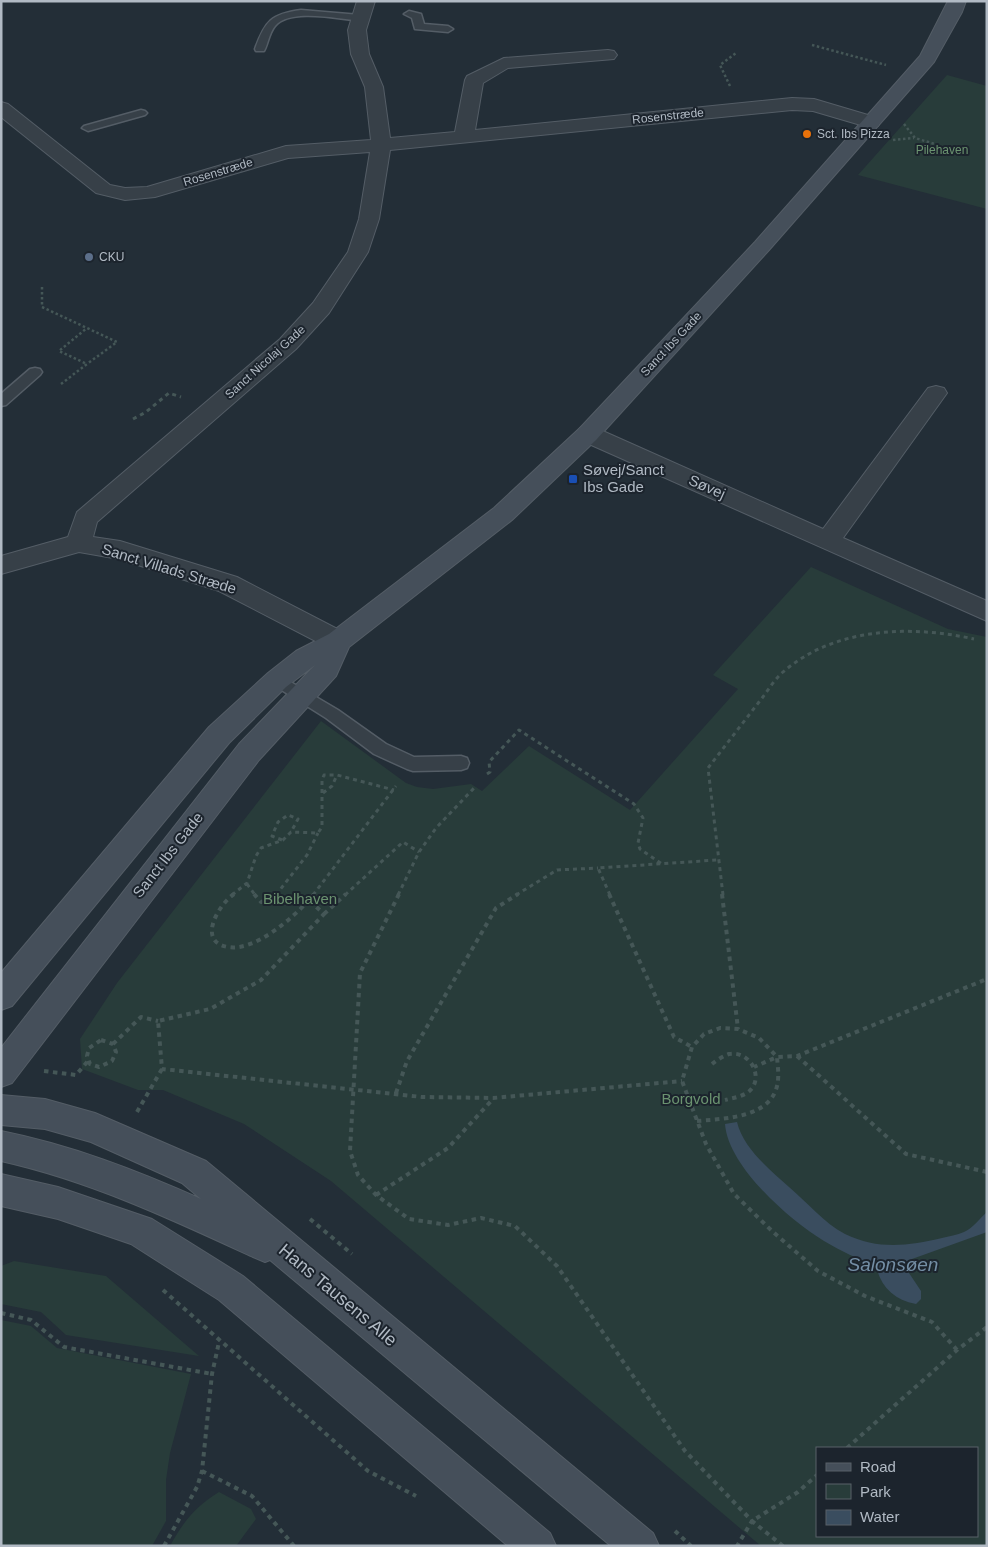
<svg xmlns="http://www.w3.org/2000/svg" width="988" height="1547" font-family="Arial,sans-serif">
<style>
.green{fill:#283c3a;fill-rule:evenodd}
.water{fill:#3a4d5f}
.lines{fill:none;stroke-linecap:round;stroke-linejoin:round}
.lane-casing{stroke:#545d66;stroke-width:3}
.street-casing{stroke:#545d66;stroke-width:2}
.secondary-casing{stroke:#545d66;stroke-width:2}
.path-far2{stroke:#455757;stroke-width:2.5;stroke-dasharray:2.5 2.5;stroke-linecap:butt}
.path-far1{stroke:#455757;stroke-width:3;stroke-dasharray:4 4;stroke-linecap:butt}
.path{stroke:#455757;stroke-width:4;stroke-dasharray:4.5 4.5;stroke-linecap:butt}
.lane{fill:#374048;fill-rule:evenodd}
.street{fill:#374048;fill-rule:evenodd}
.secondary{fill:#454f5a;fill-rule:evenodd}
.food-dot{fill:#e8710a;stroke:#1c242d;stroke-width:2}
.service-dot{fill:#5c6f8a;stroke:#1c242d;stroke-width:2}
.transit-dot{fill:#1a4fb4;stroke:#1c242d;stroke-width:2}
.labels{text-anchor:middle;stroke-width:4;stroke-linejoin:round;paint-order:stroke}
.far-street-label{font-size:12px;fill:#b1bac4;stroke:#1c242d}
.far-poi-label{font-size:12px;fill:#b1bac4;stroke:#1c242d;text-anchor:start}
.far-park-label{font-size:12px;fill:#6b9370;stroke:#1c242d}
.poi-label{font-size:15px;fill:#b1bac4;stroke:#1c242d;text-anchor:start}
.street-label{font-size:15px;fill:#b1bac4;stroke:#1c242d}
.park-label{font-size:15px;fill:#6b9370;stroke:#1c242d}
.near-street-label{font-size:18px;fill:#b1bac4;stroke:#1c242d}
.near-water-label{font-size:19px;font-style:italic;fill:#748ea5;stroke:#1c242d}
</style>
<rect width="100%" height="100%" fill="#232e37"/>
<!-- green -->
<path class="green" d="M947 75 987 86V209L858 175Z
M811 567 948 629 987 637V1546H761L331 1181 244 1124 163 1090H138L82 1069 80 1039 117 983 321 721 406 783 417 787 433 789 471 784 482 791 529 746 630 810 738 689 713 675ZM817 1448H977V1536H817Z
M14 1261 106 1276 199 1356 66 1335 41 1312 1 1304V1266Z
M1 1320 31 1326 57 1348 191 1374 170 1453 166 1480V1521L152 1546H1Z
M219 1492 251 1509 256 1519 236 1546H170C183 1522 196 1506 219 1492Z"/>
<!-- water -->
<path class="water" d="M737 1122C743 1148 770 1170 789 1187 807 1202 824 1223 845 1234 878 1250 908 1246 942 1238 949 1236 957 1235 964 1232 972 1229 980 1218 987 1212V1232L912 1259 909 1273 921 1291V1299L916 1304C894 1300 881 1287 876 1266 858 1259 841 1251 824 1241 789 1220 728 1166 725 1124Z"/>
<g class="lines">
<defs>
<path id="lane" d="M301 10 360 15 365 18 360 21C339 19 290 8 275 26 269 33 268 44 264 51H256L255 49C265 21 271 14 301 10Z
M409 11 421 14 424 24 448 26 453 29 448 32 415 29 412 18 404 14Z
M141 110 145 111 147 113 145 115 88 131 82 128 84 126Z
M35 368 40 369 42 372 40 375 6 405 1 406V394L30 369Z
M277 674 338 710 386 744 414 757 461 756 467 758 469 763 467 768 461 770 413 771 407 769 374 754 326 718 272 684 269 680 272 676Z"/>
<path id="street" d="M357 1H375L366 30 369 54 383 87 390 138 455 132 465 80 467 76 504 58 608 50 614 51 617 55 614 59 508 68 483 83 475 130 792 98 814 99 878 118 880 122 878 126 871 128 813 111 792 110 390 150 379 219 368 252 329 313 296 349 97 522 93 537 120 541 237 577 347 634 351 641 347 648 338 651 329 648 219 591 119 559 79 552 1 574V556L68 537 77 512 280 339 313 303 348 252 359 219 370 152 288 158 155 197 125 200 96 193 1 117V102L8 104 110 185 125 188 147 187 286 146 371 140 365 87 351 54 348 30Z
M936 386 944 388 947 393 843 538 987 601V621L580 440 576 434 580 428 588 426 596 428 823 529 928 388Z"/>
<path id="secondary" d="M948 1H966L962 12 934 62 769 250 596 440 512 520 349 647 336 676 259 760 12 1083 1 1087V1048L239 744 315 665 286 687 229 743 12 1006 1 1010V973L209 727 268 673 296 651 329 634 494 508 580 428 755 242 920 56Z
M1 1095 45 1099 95 1113 206 1161 653 1533 659 1546H611L270 1260 265 1262 253 1257C171 1219 90 1181 1 1161V1131C71 1145 136 1170 201 1199L182 1183 91 1142 45 1129 1 1125Z
M1 1174 58 1187 152 1219 243 1276 550 1533 556 1546H508L219 1300 131 1244 58 1219 1 1206Z"/>
</defs>
<!-- lane casing -->
<use href="#lane" class="lane-casing"/>
<!-- street casing -->
<use href="#street" class="street-casing"/>
<!-- secondary casing -->
<use href="#secondary" class="secondary-casing"/>
<!-- path-far2 -->
<path class="path-far2" d="M812 45 886 65
M730 86 720 65 736 53
M904 124 915 138 938 145
M893 140 914 138
M42 287V307L117 342 87 364
M61 384 87 364 59 351 87 328"/>
<!-- path-far1 -->
<path class="path-far1" d="M133 419 146 412 169 393 181 397
M487 774 490 772 489 762 519 730 634 804 643 818 638 843 640 849 662 864
M323 793 332 786 337 775
M282 840 272 836 278 822 288 815 298 819 291 832
M247 884 255 895
M232 895 247 883 256 856 261 848 283 840 291 832 318 833 322 827V780L324 775H337L394 790
M276 895 307 855 318 833
M313 895 396 786
M345 895 403 842 419 852
M398 895 419 852 436 828 476 786
M516 895 557 870 598 868
M610 895 598 868 717 860
M723 895 708 768C725 746 742 724 759 702 767 692 773 681 783 672 835 627 911 625 974 639"/>
<!-- path -->
<path class="path" d="M234 894C219 904 196 942 228 947 254 952 293 918 309 900
M254 894 261 902 270 901 277 894
M314 894 309 900 324 914 261 980 210 1009 158 1021 162 1069 422 1097 493 1098 682 1081
M399 894 360 973 350 1151 358 1175 376 1195 409 1219 448 1225 481 1218 515 1226 557 1266 685 1451 752 1521 737 1546
M609 894 674 1037 692 1047
M722 894 738 1029
M324 914 346 894
M101 1040 113 1044 116 1052 112 1061 99 1067 90 1064 87 1056 89 1048Z
M113 1044 141 1017 158 1021
M797 1056 906 1154 987 1172
M712 1064C717 1060 723 1056 729 1054 751 1050 766 1080 747 1093 740 1097 733 1098 725 1100
M44 1071 76 1075 88 1061
M396 1093 407 1061 496 908 518 894
M137 1112 162 1069
M697 1121C721 1119 764 1118 775 1092 780 1081 778 1069 777 1057L754 1067
M376 1195 448 1148 493 1099
M310 1219 352 1254
M163 1290 368 1471 416 1496
M1 1313 31 1320 64 1347 212 1374
M957 1350 932 1322 865 1296 818 1271 773 1232 734 1194 706 1144 682 1081 692 1047 704 1034 720 1028 738 1029 759 1038 777 1057 797 1056 987 979
M847 1448 957 1350 987 1327
M202 1471 252 1496 294 1546
M675 1531 691 1546
M164 1546 197 1487 202 1471 212 1374 219 1342
M783 1546 752 1521 798 1492 817 1475"/>
<!-- lane -->
<use href="#lane" class="lane"/>
<!-- street -->
<use href="#street" class="street"/>
<!-- secondary -->
<use href="#secondary" class="secondary"/>
</g>
<!-- markers -->
<circle class="food-dot" cx="807" cy="134" r="5"/>
<circle class="service-dot" cx="89" cy="257" r="5"/>
<rect class="transit-dot" x="568" y="474" width="10" height="10" rx="2.5"/>
<g class="labels">
<!-- far-street labels -->
<g class="far-street-label">
<text transform="translate(668 116) rotate(-6)" y="4">Rosenstræde</text>
<text transform="translate(218 172) rotate(-17)" y="4">Rosenstræde</text>
<text transform="translate(671 344) rotate(-47)" y="4">Sanct Ibs Gade</text>
<text transform="translate(265 362) rotate(-42)" y="4">Sanct Nicolaj Gade</text>
</g>
<!-- far-poi labels -->
<g class="far-poi-label">
<text x="817" y="138">Sct. Ibs Pizza</text>
<text x="99" y="261">CKU</text>
</g>
<!-- far-park labels -->
<g class="far-park-label">
<text x="942" y="154">Pilehaven</text>
</g>
<!-- poi labels -->
<g class="poi-label">
<text x="583" y="475">Søvej/Sanct<tspan x="583" dy="17">Ibs Gade</tspan></text>
</g>
<!-- street labels -->
<g class="street-label">
<text transform="translate(707 487) rotate(24)" y="5">Søvej</text>
<text transform="translate(169 569) rotate(17)" y="5">Sanct Villads Stræde</text>
<text transform="translate(168 855) rotate(-52)" y="5">Sanct Ibs Gade</text>
</g>
<!-- park labels -->
<g class="park-label">
<text x="300" y="904">Bibelhaven</text>
<text x="691" y="1104">Borgvold</text>
</g>
<!-- near-street labels -->
<g class="near-street-label">
<text transform="translate(338 1295) rotate(40)" y="6">Hans Tausens Alle</text>
</g>
<!-- near-water labels -->
<g class="near-water-label">
<text x="893" y="1271">Salonsøen</text>
</g>
</g>
<!-- border -->
<rect width="988" height="1547" fill="none" stroke="#b1bac4" stroke-width="5"/>
<!-- legend -->
<rect x="816" y="1447" width="162" height="90" fill="#1c242d" stroke="#586069"/>
<rect x="826" y="1463" width="25" height="8" fill="#454f5a" stroke="#586069"/>
<text x="860" y="1472" font-size="15" fill="#b1bac4">Road</text>
<rect x="826" y="1484" width="25" height="15" fill="#283c3a" stroke="#586069"/>
<text x="860" y="1497" font-size="15" fill="#b1bac4">Park</text>
<rect x="826" y="1510" width="25" height="15" fill="#3a4d5f" stroke="#586069"/>
<text x="860" y="1522" font-size="15" fill="#b1bac4">Water</text>
</svg>
